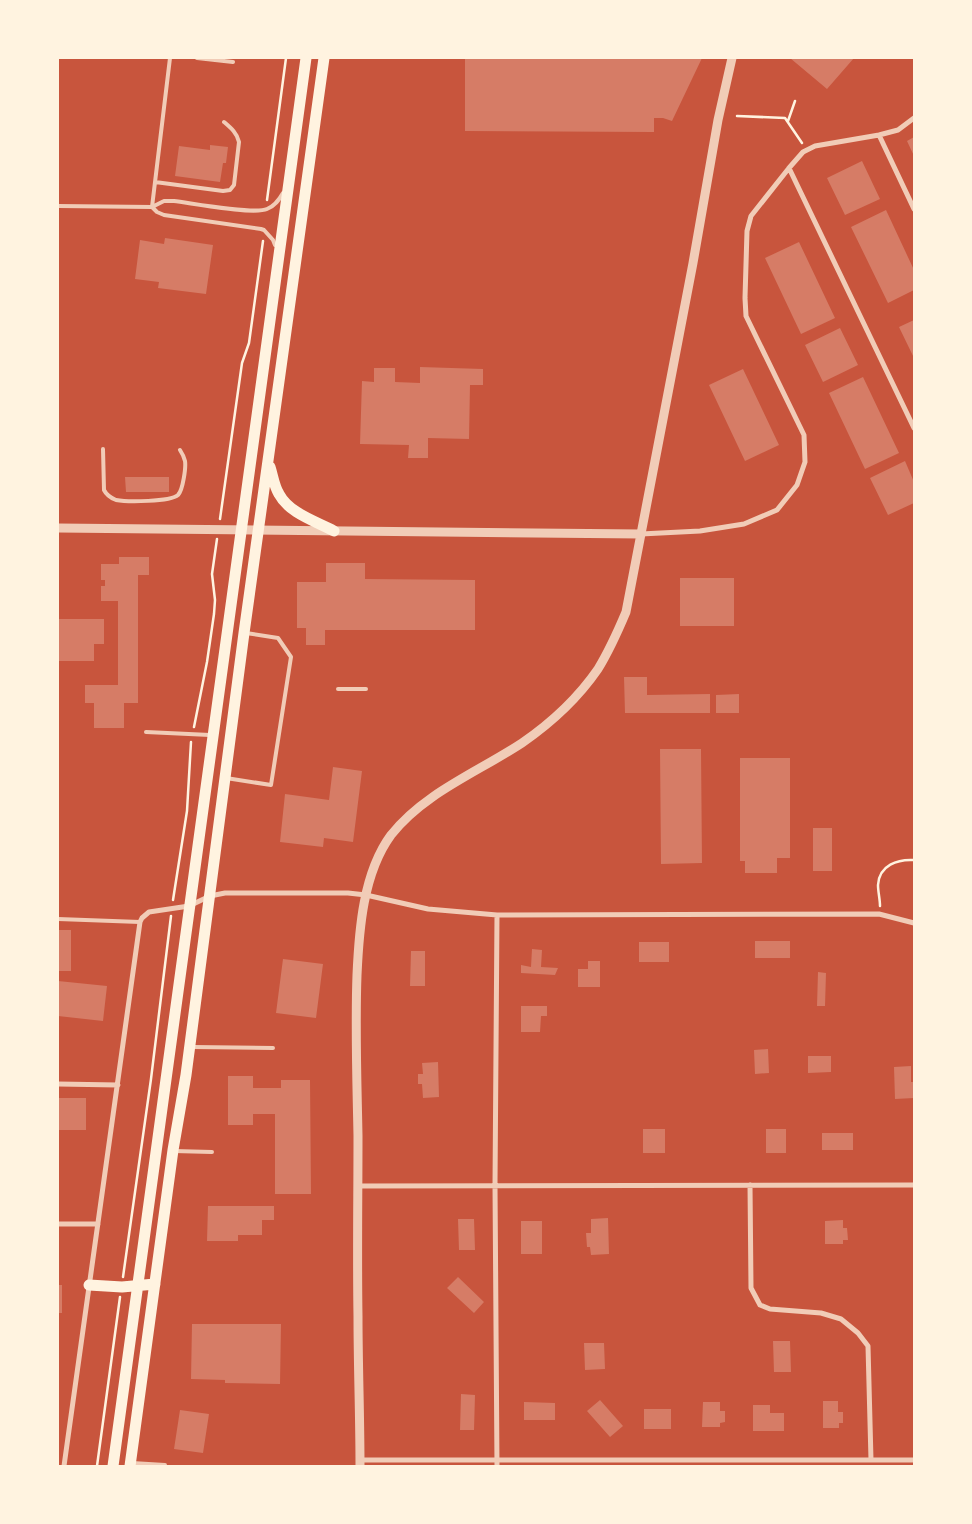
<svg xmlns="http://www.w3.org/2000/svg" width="972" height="1524" font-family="Montserrat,sans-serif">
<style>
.building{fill:#d67c66}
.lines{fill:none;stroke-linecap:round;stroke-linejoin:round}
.path{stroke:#fff3e0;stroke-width:2.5}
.service{stroke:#f1ccb7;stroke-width:4}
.minor{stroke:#f1ccb7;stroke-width:5}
.tertiary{stroke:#f1ccb7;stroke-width:9}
.primary{stroke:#fff3e0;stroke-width:11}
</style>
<rect width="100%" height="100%" fill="#c8553d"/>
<!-- building -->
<path class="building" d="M465 58H702L672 121 663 118H654V132L465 131Z
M790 58H854L827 89Z
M914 137V156L907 141Z
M210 145 228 147 226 163H223L220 182 175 176 179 146 210 150Z
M862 161 880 199 845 215 827 178Z
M886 210 914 270V290L888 303 851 227Z
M165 238 213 245 206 294 158 288 159 282 135 279 140 240 164 244Z
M799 242 835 318 801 334 765 258Z
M914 320V358L899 327Z
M840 328 858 365 823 382 805 345Z
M420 367 483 369V385H470L469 439 428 438V458H408L409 445 360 444 362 381 374 382V368H395V382L420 383Z
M743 369 779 445 745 461 709 385Z
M863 377 899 453 865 469 829 393Z
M905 461 914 482V503L888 515 870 478Z
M125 477H169V492H126Z
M119 557H149V575H138V703H124V728H94V703H85V685H118V601H101V586H105V580H101V564H119Z
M326 563H365V579L475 580V630H325V645H306V628H297V582H326Z
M680 578H734V626H680Z
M58 619H104V644H94V661H58Z
M624 677H647V695L710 694V713H625Z
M739 694V713H716V695Z
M660 749H701L702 863 661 864Z
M740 758H790V858H777V873H745V861H740Z
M333 767 362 771 353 842 324 838 323 847 280 842 285 794 329 800Z
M813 828H832V871H813Z
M58 930H71V971H58Z
M755 941H790V958H755Z
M639 942H669V962H639Z
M532 949 542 950 541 967 558 968 555 975 521 973V965L531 967Z
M411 951H425V986H410Z
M283 959 323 964 316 1018 276 1013Z
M588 961H600V987H578V969H588Z
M818 972 826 973 825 1006H817Z
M58 981 107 986 103 1021 58 1016Z
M521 1006H547V1016H541L540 1032H521Z
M768 1049 769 1073 755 1074 754 1050Z
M808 1056H831V1072L808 1073Z
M438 1062 439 1097 423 1098 422 1084H418V1074H423L422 1063Z
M911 1066V1082H914V1098L895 1099 894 1067Z
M228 1076H253V1088H281V1080H310L311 1194H275V1114H253V1125H228Z
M58 1098H86V1130H58Z
M643 1129H665V1153H643Z
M766 1129H786V1153H766Z
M822 1133H853V1150H822Z
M208 1206H274V1220H262V1235H238V1241H207Z
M608 1218 609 1254 591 1255 590 1247H587L586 1233H591V1219Z
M458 1219H474L475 1250H459Z
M843 1220V1228H847L848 1240H843V1244H825V1221Z
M521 1221H542V1254H521Z
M458 1277 484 1302 474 1313 447 1288Z
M58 1285H62V1313H58Z
M192 1324H281L280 1384 225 1383V1380L191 1379Z
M773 1341H790L791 1372H774Z
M584 1343H604L605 1369 585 1370Z
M461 1394 475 1395 474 1430H460Z
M600 1400 623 1426 610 1437 587 1411Z
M823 1401H838V1412H843V1423H839V1428H823Z
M524 1402 555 1403V1420H524Z
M703 1402H720V1411H725V1422L720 1423V1427H702Z
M753 1405H770V1413H784V1431H753Z
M644 1409H671V1429H644Z
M180 1410 209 1414 203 1453 174 1449Z"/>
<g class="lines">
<!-- path -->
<path class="path" d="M737 116 785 118 802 143
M788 121 795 101
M267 200 286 58
M220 519 242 363 249 343 263 241
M194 727 207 662 214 614 215 600 212 574 217 539
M173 900 187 811 191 742
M880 906C880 899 878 892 878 885 879 865 898 859 914 860
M123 1277 151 1079 171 916
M97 1466 120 1297"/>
<!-- service -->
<path class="service" d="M170 58 152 207 157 212 164 215 261 229 264 230 273 240 275 245
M197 58 233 62
M155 182 223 191 230 190 234 185 239 142C237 133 231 128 224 122
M58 206 152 207 164 201H174C191 203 254 215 267 209 275 206 279 200 283 193
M103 449 104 490C106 494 111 498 116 500 127 502 170 502 178 495 183 490 186 467 185 461 184 457 182 453 180 450
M338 689H366
M146 732 210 735
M226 778 271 785 291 657 278 638 246 633
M58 919 140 922
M193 1047 273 1048
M174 1151 212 1152
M132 1463 165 1465"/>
<!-- minor -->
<path class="minor" d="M879 135 914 209
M789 168 914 428
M641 534 700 531 744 524 777 510 797 485 805 462 804 435 746 316 745 298 747 231 751 216 789 168 803 152 815 146 879 135 898 130 914 118
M497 915 495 1185 497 1466
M58 1084 118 1085
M750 1185 751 1288 760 1305 770 1309 821 1313 841 1319 858 1333 868 1346 871 1460
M358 1186 914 1185
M58 1224H98
M360 1460H914
M64 1466 140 922 142 918 149 912 189 906 210 896 225 893H348L366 895 428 909 497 915 879 914 914 923"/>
<!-- tertiary -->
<path class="tertiary" d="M58 528 641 534
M360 1466C360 1416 358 1366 358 1316 357 1256 358 1196 358 1136 357 1082 355 1029 357 975 359 930 363 873 391 835 424 793 478 772 522 743 551 723 578 698 598 669 609 651 618 631 626 612L693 263 718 120 732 58"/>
<!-- primary -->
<path class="primary" d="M270 467C273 476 274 486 279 494 289 513 315 521 334 531
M89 1285 122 1287 155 1284
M113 1466C179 997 238 527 306 58
M130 1466 173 1150 186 1075 244 633 324 58"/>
</g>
<!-- border -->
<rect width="972" height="1524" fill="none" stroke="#fff3e0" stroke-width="118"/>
</svg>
